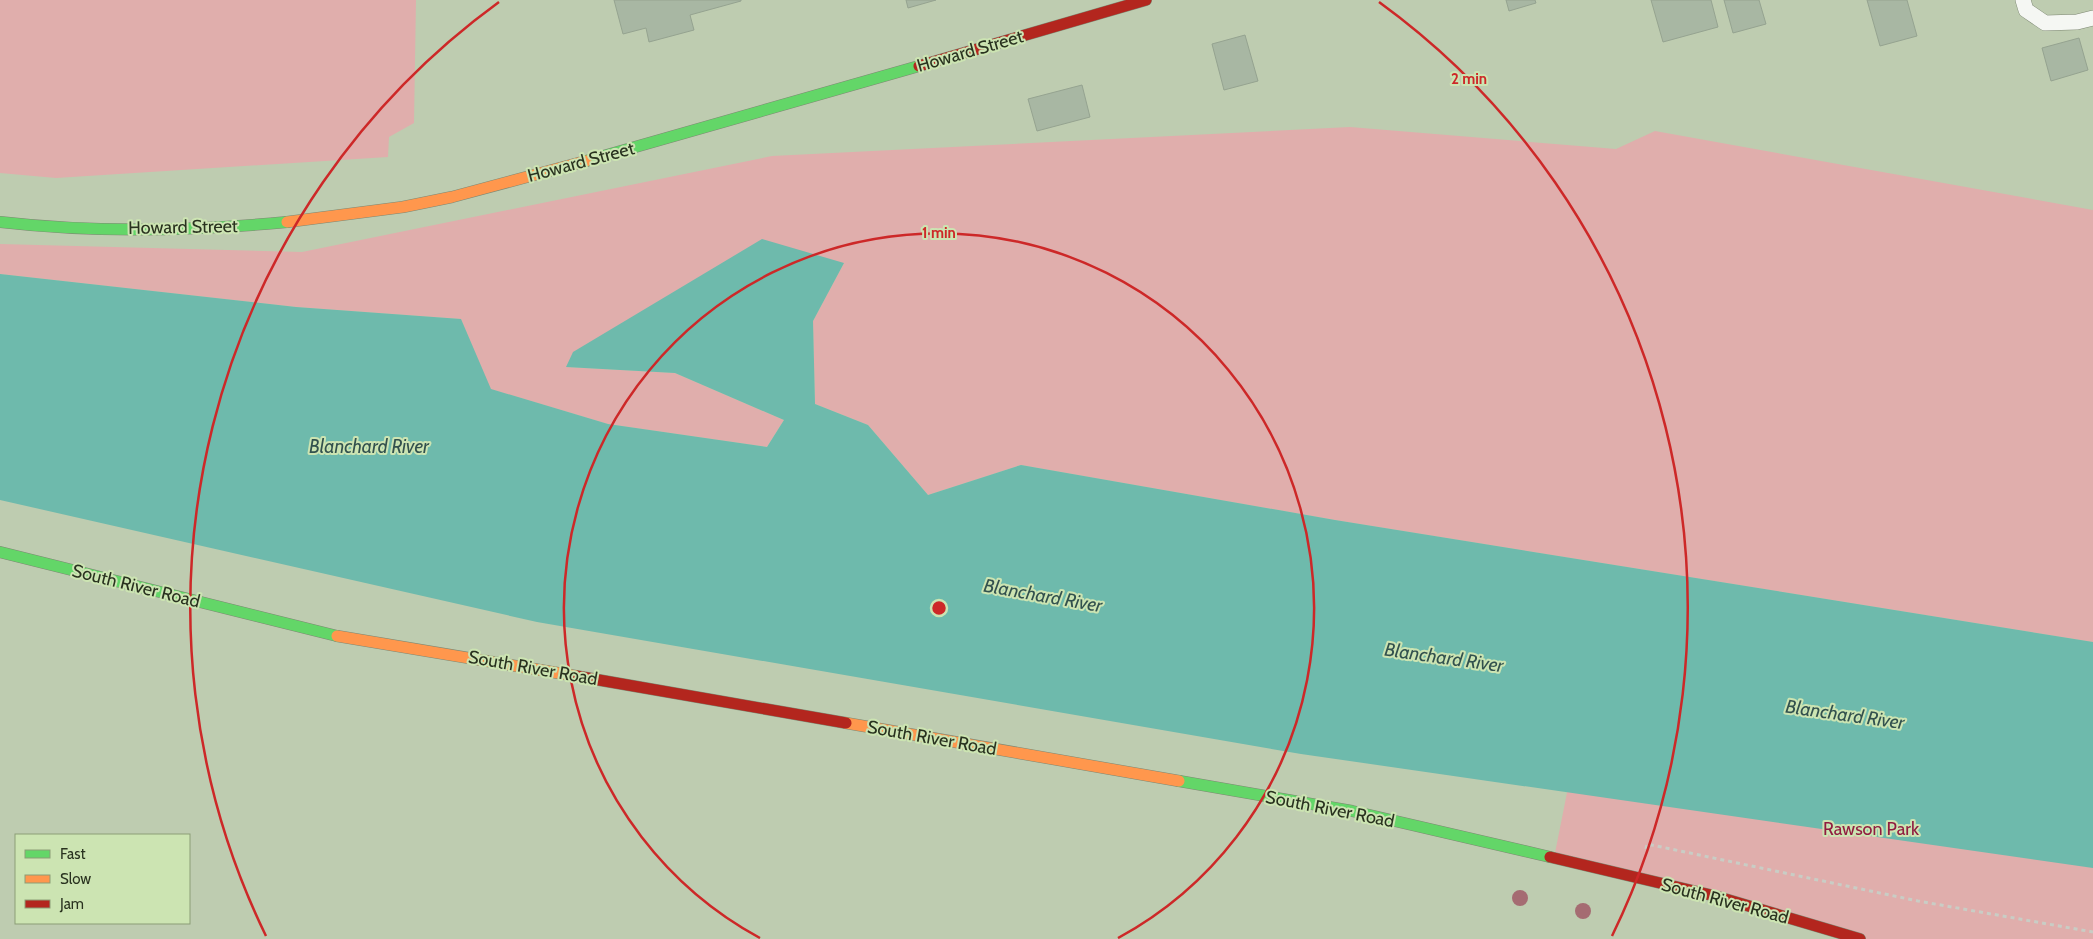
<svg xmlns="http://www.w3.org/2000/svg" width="2093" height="939" font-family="Cabin,sans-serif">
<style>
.green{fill:#e0aeac}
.water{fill:#6ebaac}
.building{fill:#a8b7a3;stroke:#95a390}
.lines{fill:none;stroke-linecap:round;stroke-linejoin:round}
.lane-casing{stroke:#7e8873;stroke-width:16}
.fast-casing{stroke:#7e8873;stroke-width:12}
.slow-casing{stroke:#7e8873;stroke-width:12}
.jam-casing{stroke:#7e8873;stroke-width:12}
.path{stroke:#c9cdc5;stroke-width:3;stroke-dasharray:4 4;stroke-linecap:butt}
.lane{stroke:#f5f7f3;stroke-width:15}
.fast{stroke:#63d668;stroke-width:11}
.slow{stroke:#ff974d;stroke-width:11}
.jam{stroke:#b3261e;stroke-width:11}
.tree{fill:#a56c72}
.ring{fill:none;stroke:#cd2828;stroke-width:2.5}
.labels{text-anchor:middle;stroke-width:4;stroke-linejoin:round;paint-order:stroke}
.street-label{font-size:18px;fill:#29321f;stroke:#cce4b2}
.park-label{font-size:18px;fill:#901d40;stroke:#cce4b2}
.water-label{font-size:19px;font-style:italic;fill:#32514e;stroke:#cce4b2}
.centre{fill:#cd2828;stroke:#cce4b2;stroke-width:2.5}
.ring-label{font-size:15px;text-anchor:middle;font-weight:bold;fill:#cd2828;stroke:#cce4b2;stroke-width:4;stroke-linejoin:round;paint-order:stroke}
</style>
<rect width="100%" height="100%" fill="#beccb0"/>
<!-- green -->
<path class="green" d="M0 0H416L414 123 389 137 388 157 56 178 0 173Z
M1350 127 1616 149 1655 131 2093 210V642L1335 520 1021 465 928 495 868 425 815 404 813 321 844 263 566 367 675 373 784 420 767 447 608 424 490 389 461 319 296 307 0 274V244L302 252 772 156Z
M1590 677 2093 749V939H1857L1554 858Z"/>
<!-- water -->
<path class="water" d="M762 239 844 263 813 321 815 404 868 425 928 495 1021 465 1335 520 2093 642V868L1301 754 537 622 0 500V274L296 307 461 319 491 389 608 424 767 447 784 420 675 373 566 367 573 352Z"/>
<!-- building -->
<path class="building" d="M614 0H741V1L690 15 694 30 649 42 646 28 623 34Z
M906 0H936L908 8Z
M1506 0H1535L1536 3 1509 11Z
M1651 0H1711L1718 27 1663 42Z
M1724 0H1759L1766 24 1733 33Z
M1867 0H1907L1917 36 1880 46Z
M1245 35 1258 81 1224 90 1212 44Z
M2079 38 2088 70 2051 81 2042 48Z
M1082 85 1090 117 1037 131 1028 99Z"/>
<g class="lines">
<defs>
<path id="lane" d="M2023 0 2026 10 2045 23 2077 22 2093 18"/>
<path id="fast" d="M586 161 919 66
M0 222C95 233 192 231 287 222
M0 552 337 636
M1179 781 1352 811 1550 857"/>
<path id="slow" d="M287 222 403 207 452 197 586 161
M337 636 576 676
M846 723 1179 781"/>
<path id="jam" d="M919 66 1146 0
M576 676 846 723
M1550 857 1715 896 1860 939"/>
</defs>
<!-- lane casing -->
<use href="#lane" class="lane-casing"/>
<!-- fast casing -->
<use href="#fast" class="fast-casing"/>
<!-- slow casing -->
<use href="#slow" class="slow-casing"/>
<!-- jam casing -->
<use href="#jam" class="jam-casing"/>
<!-- path -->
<path class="path" d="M1646 849 1647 844 1918 901 2093 932"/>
<!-- lane -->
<use href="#lane" class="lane"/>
<!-- fast -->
<use href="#fast" class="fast"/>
<!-- slow -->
<use href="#slow" class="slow"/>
<!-- jam -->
<use href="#jam" class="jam"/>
</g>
<!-- trees -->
<g class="tree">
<circle cx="1520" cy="898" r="8"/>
<circle cx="1583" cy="911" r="8"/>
</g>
<!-- distance rings -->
<g class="ring">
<path d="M760 938A375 375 0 1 1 1118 938"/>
<path d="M266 936A749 749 0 0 1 499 2M1379 2A749 749 0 0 1 1612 936"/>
</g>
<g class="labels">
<!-- street labels -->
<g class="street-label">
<text transform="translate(970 51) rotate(-16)" y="6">Howard Street</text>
<text transform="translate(581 162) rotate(-15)" y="6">Howard Street</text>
<text transform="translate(183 227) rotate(-1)" y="6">Howard Street</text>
<text transform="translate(136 586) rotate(14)" y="6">South River Road</text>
<text transform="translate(533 668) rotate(10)" y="6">South River Road</text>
<text transform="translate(932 738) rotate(10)" y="6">South River Road</text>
<text transform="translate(1330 809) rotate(11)" y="6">South River Road</text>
<text transform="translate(1725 901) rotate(15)" y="6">South River Road</text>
</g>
<!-- park labels -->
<g class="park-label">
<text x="1871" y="835">Rawson Park</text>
</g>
<!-- water labels -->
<g class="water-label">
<text x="369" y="453">Blanchard River</text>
<text transform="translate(1043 595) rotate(10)" y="7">Blanchard River</text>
<text transform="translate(1444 657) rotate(8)" y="7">Blanchard River</text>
<text transform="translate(1845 714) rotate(8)" y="7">Blanchard River</text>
</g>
</g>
<circle cx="939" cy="608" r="8" class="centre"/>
<g class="ring-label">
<text x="1469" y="84">2 min</text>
<text x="939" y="238">1 min</text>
</g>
<!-- legend -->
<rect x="15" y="834" width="175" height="90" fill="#cce4b2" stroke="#8b9d77"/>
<rect x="25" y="850" width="25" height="8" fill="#63d668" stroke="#8b9d77"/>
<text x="60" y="859" font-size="15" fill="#29321f">Fast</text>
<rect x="25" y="875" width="25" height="8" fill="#ff974d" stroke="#8b9d77"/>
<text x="60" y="884" font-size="15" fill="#29321f">Slow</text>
<rect x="25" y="900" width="25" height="8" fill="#b3261e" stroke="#8b9d77"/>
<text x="60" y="909" font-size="15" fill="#29321f">Jam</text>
</svg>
